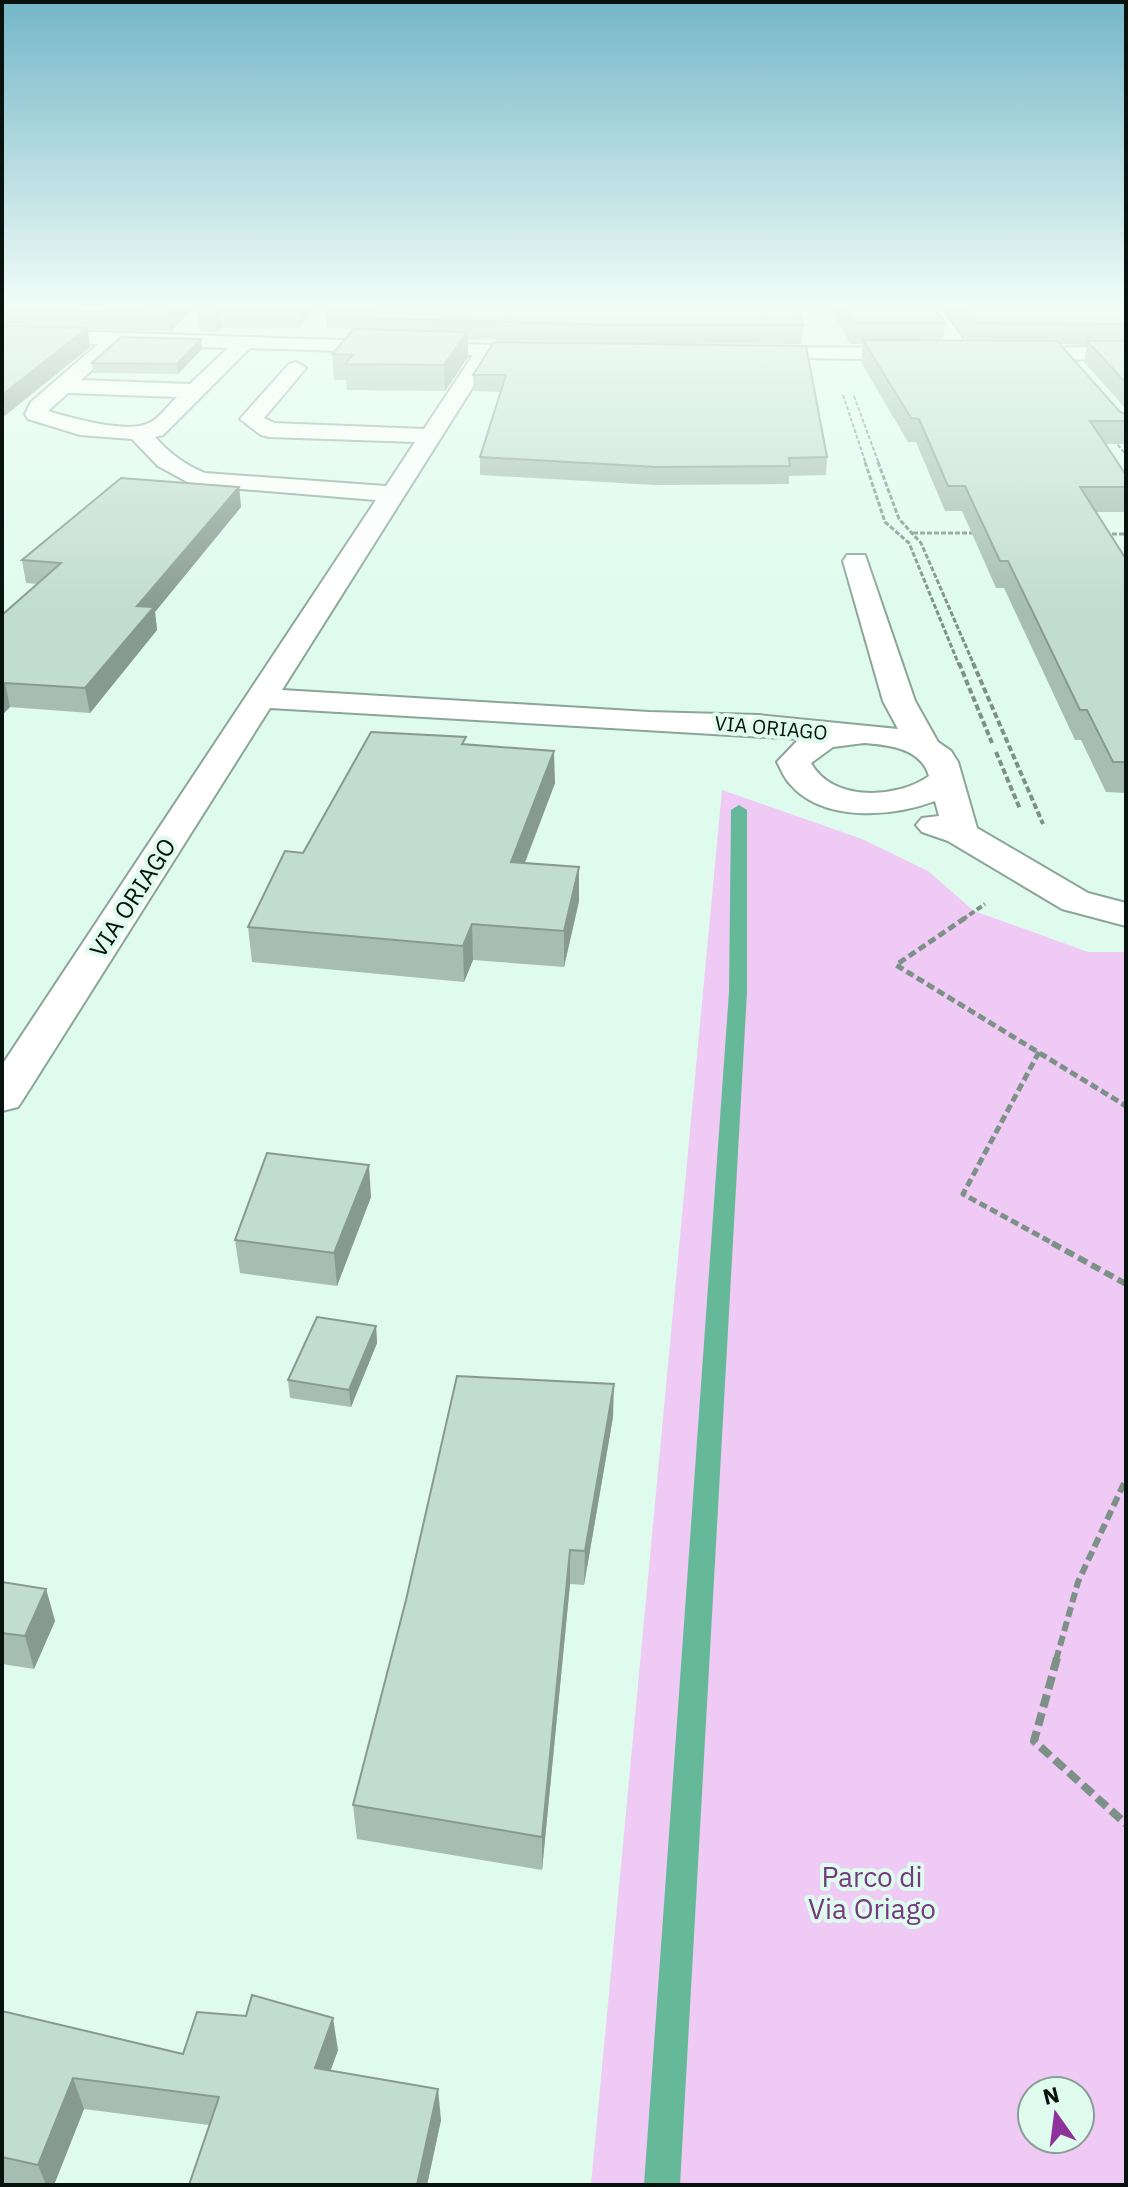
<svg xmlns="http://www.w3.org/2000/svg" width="1128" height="2187" font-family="'IBM Plex Sans',sans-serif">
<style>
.green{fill:#eecaf4;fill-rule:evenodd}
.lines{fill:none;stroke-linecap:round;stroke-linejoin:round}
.stream{fill:#66b998;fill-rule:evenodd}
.minor-casing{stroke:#8ba599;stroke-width:4}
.path-far5{stroke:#7d9188;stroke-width:2;stroke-dasharray:4 2;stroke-linecap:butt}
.path-far4{stroke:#7d9188;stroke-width:3;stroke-dasharray:5 2;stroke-linecap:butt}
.path-far3{stroke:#7d9188;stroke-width:4;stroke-dasharray:6 3;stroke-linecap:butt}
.path-far2{stroke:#7d9188;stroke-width:5;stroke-dasharray:8 4;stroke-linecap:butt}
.path-far1{stroke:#7d9188;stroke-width:6;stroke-dasharray:10 5;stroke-linecap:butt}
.path{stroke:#7d9188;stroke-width:8;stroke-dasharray:13 6;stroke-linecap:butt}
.minor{fill:#fff;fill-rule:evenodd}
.wall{fill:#a6bdb3}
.shaded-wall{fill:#879a92}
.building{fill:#c1dcd0;stroke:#879a92;stroke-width:2}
.labels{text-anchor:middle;stroke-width:8;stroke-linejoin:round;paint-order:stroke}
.far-street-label{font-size:20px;fill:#08120e;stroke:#dffbee}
.street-label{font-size:24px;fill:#08120e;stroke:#dffbee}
.near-park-label{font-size:28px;fill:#753a7f;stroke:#dffbee}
</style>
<rect width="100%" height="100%" fill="#dffbee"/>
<!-- green -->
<path class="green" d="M722 790 862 839 928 871 974 911 1088 952H1126V2185H591ZM1032 2091H1080V2139H1032Z"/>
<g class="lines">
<!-- stream -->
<path class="stream" d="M739 805 747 810V992L680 2185H644L729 992 731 810Z"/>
<defs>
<path id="minor" d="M920 306H939L973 354 970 358H956Z
M2 329 555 347 558 351 555 355 548 357 493 355 282 690 649 712 758 715 898 729 883 701 843 561 847 555H865L915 701 938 742 951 751 958 762 977 828 1088 893 1126 903V926L1062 909 948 841 922 832 916 825 922 818 939 816 935 801C893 817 823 823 790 784 784 778 781 769 777 762L799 739 270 708 24 1098 18 1107 2 1111V1065L376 500 193 485 158 466 132 439 80 435 28 419 25 414 31 402 98 344 2 341ZM121 344 228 348 190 384 81 380ZM250 348 473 355 424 429 274 423 264 418 306 368 296 362 289 364 240 419 261 435 269 437 415 442 386 486 205 473C185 465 169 453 155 437L163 435ZM68 393 177 397C169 404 159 419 149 423 127 434 71 418 48 411ZM864 743C889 745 921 748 929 776 897 799 832 802 811 763L833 747Z
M748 347 920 348 930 354 920 360 741 357 738 353Z
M1126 347V359L1008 360 998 354 1008 348Z"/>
</defs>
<!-- minor casing -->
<use href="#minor" class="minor-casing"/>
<!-- path-far5 -->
<path class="path-far5" d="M843 395 866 464
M854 396 879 464
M1114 440 1126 455"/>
<!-- path-far4 -->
<path class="path-far4" d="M865 462 885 522 909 543 959 665
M878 462 899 519 921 543 974 665
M913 533H979
M1105 534H1126"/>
<!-- path-far3 -->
<path class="path-far3" d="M959 663 992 743
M973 663 1043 824
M996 752 1020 809
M962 920 985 904"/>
<!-- path-far2 -->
<path class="path-far2" d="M965 918 896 965 1126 1106
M1039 1052 963 1194 1056 1245"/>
<!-- path-far1 -->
<path class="path-far1" d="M1052 1243 1126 1284
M1056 1660 1078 1582 1126 1479"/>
<!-- path -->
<path class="path" d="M1057 1658 1034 1741 1126 1824"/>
<!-- minor -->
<use href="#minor" class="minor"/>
</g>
<!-- wall -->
<path class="wall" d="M2 306H196L171 331 88 329 90 347 2 418Z
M204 306H318L299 328H221L218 332 200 331 198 313Z
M329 306 803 325 801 344 615 343 467 339 468 357 445 391 347 390 346 380H334L332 354 370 329 327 328 326 310Z
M828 306H933L945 323 943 341H967L941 306H1126V409L1084 362 1087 345 1060 344 1120 412 1126 414V444H1106L1126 475V512H1096L1126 559V793L1106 792 1081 740H1075L1004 588H996L962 511H945L916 442H908L861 362 863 344H850Z
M201 339 202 349 178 374 93 373 92 363Z
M494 342 827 457 826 475 789 476V484L655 485 480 475V457L500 392 474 391 473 375Z
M239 487 241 507 155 612 157 630 90 713 10 707 2 715V615L38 584 26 583 22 560Z
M466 744 555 783 525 863 579 901 564 967 473 960 464 982 252 962 248 927 303 853Z
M371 1197 337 1286 240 1273 235 1240Z
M376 1326 377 1343 351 1407 290 1398 288 1380Z
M613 1417 584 1585 570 1584 542 1870 357 1839 353 1805Z
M2 1582 46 1589 55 1621 34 1669 2 1664Z
M2 2011 183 2054 338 2050 330 2071 441 2120 427 2185H189L209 2125 84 2109 54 2185H2Z"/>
<!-- shaded-wall -->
<path class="shaded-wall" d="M175 306H196L171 331 168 313Z
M301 306H318L299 328 298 310Z
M219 310 221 328 218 332 216 314Z
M87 328 90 347 2 418V395Z
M467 332 468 357 445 391 444 365Z
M201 339 202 349 178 374 177 364Z
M239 487 241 507 155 612 157 630 90 713 85 688 137 606Z
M5 683 10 707 2 715V686Z
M554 751 555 783 512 896 511 862Z
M579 867V901L564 967V931Z
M472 924 473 960 464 982 463 946Z
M369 1165 371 1197 337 1286 334 1253Z
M376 1326 377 1343 351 1407 349 1390Z
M614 1384 613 1417 584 1585 585 1551Z
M570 1550V1584L542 1870V1837Z
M46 1589 55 1621 34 1669 25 1636Z
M333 2018 338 2050 320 2100 315 2068Z
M73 2078 84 2109 54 2185H46L38 2165Z
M438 2089 441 2120 427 2185H417Z"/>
<!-- building -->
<path class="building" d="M2 306H175L168 313 2 309Z
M204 306H301L298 310H219L216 314 198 313Z
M329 306H799L803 325H615L369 318 375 311 326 310Z
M842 306H933L945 323H852Z
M959 306H1126V324L972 323Z
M2 326 87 328 2 395Z
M354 329 467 332 444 365 345 364 353 355 332 354Z
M121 337 201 339 177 364 92 363Z
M863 340 1057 341 1120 412 1126 414V421H1090L1126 475V487H1080L1126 559V762H1113L1087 710H1080L1008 561H1000L965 486H948L919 419 911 418Z
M1087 341H1126V383Z
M494 342 806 346 827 457 789 458 790 466 656 467 480 457 506 375H473Z
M121 478 239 487 137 606 154 607 85 688 5 683 2 686V615L61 563 22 560Z
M371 732 466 737 462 744 554 751 511 862 579 867 564 931 472 924 463 946 248 927 285 851 303 853Z
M267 1153 369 1165 334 1253 235 1240Z
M317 1317 376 1326 349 1390 288 1380Z
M457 1376 614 1384 585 1551 570 1550 542 1837 353 1805 406 1600Z
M2 1582 46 1589 25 1636 2 1633Z
M252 1995 333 2018 315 2068 438 2089 417 2185H189L219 2097 73 2078 38 2165 2 2157V2011L183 2054 197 2012 246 2016Z"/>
<!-- sky -->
<linearGradient id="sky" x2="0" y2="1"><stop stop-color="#74b6c8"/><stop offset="0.5" stop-color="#f1fdf7"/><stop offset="1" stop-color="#f1fdf7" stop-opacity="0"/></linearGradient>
<rect width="1128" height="612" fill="url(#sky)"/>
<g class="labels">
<!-- far-street labels -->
<g class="far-street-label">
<text transform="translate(771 728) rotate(5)" y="7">VIA ORIAGO</text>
</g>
<!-- street labels -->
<g class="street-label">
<text transform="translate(133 898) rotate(-57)" y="8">VIA ORIAGO</text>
</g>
<!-- near-park labels -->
<g class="near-park-label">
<text x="872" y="1887">Parco di<tspan x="872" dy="32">Via Oriago</tspan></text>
</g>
</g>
<!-- border -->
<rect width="1128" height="2187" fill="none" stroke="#08120e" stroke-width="8"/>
<!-- north arrow -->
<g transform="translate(1056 2115) rotate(346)"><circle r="38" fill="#dffbee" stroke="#899e94" stroke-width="2"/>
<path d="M0-6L14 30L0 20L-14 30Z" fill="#8d319b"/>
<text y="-12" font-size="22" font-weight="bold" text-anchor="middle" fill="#08120e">N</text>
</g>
</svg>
